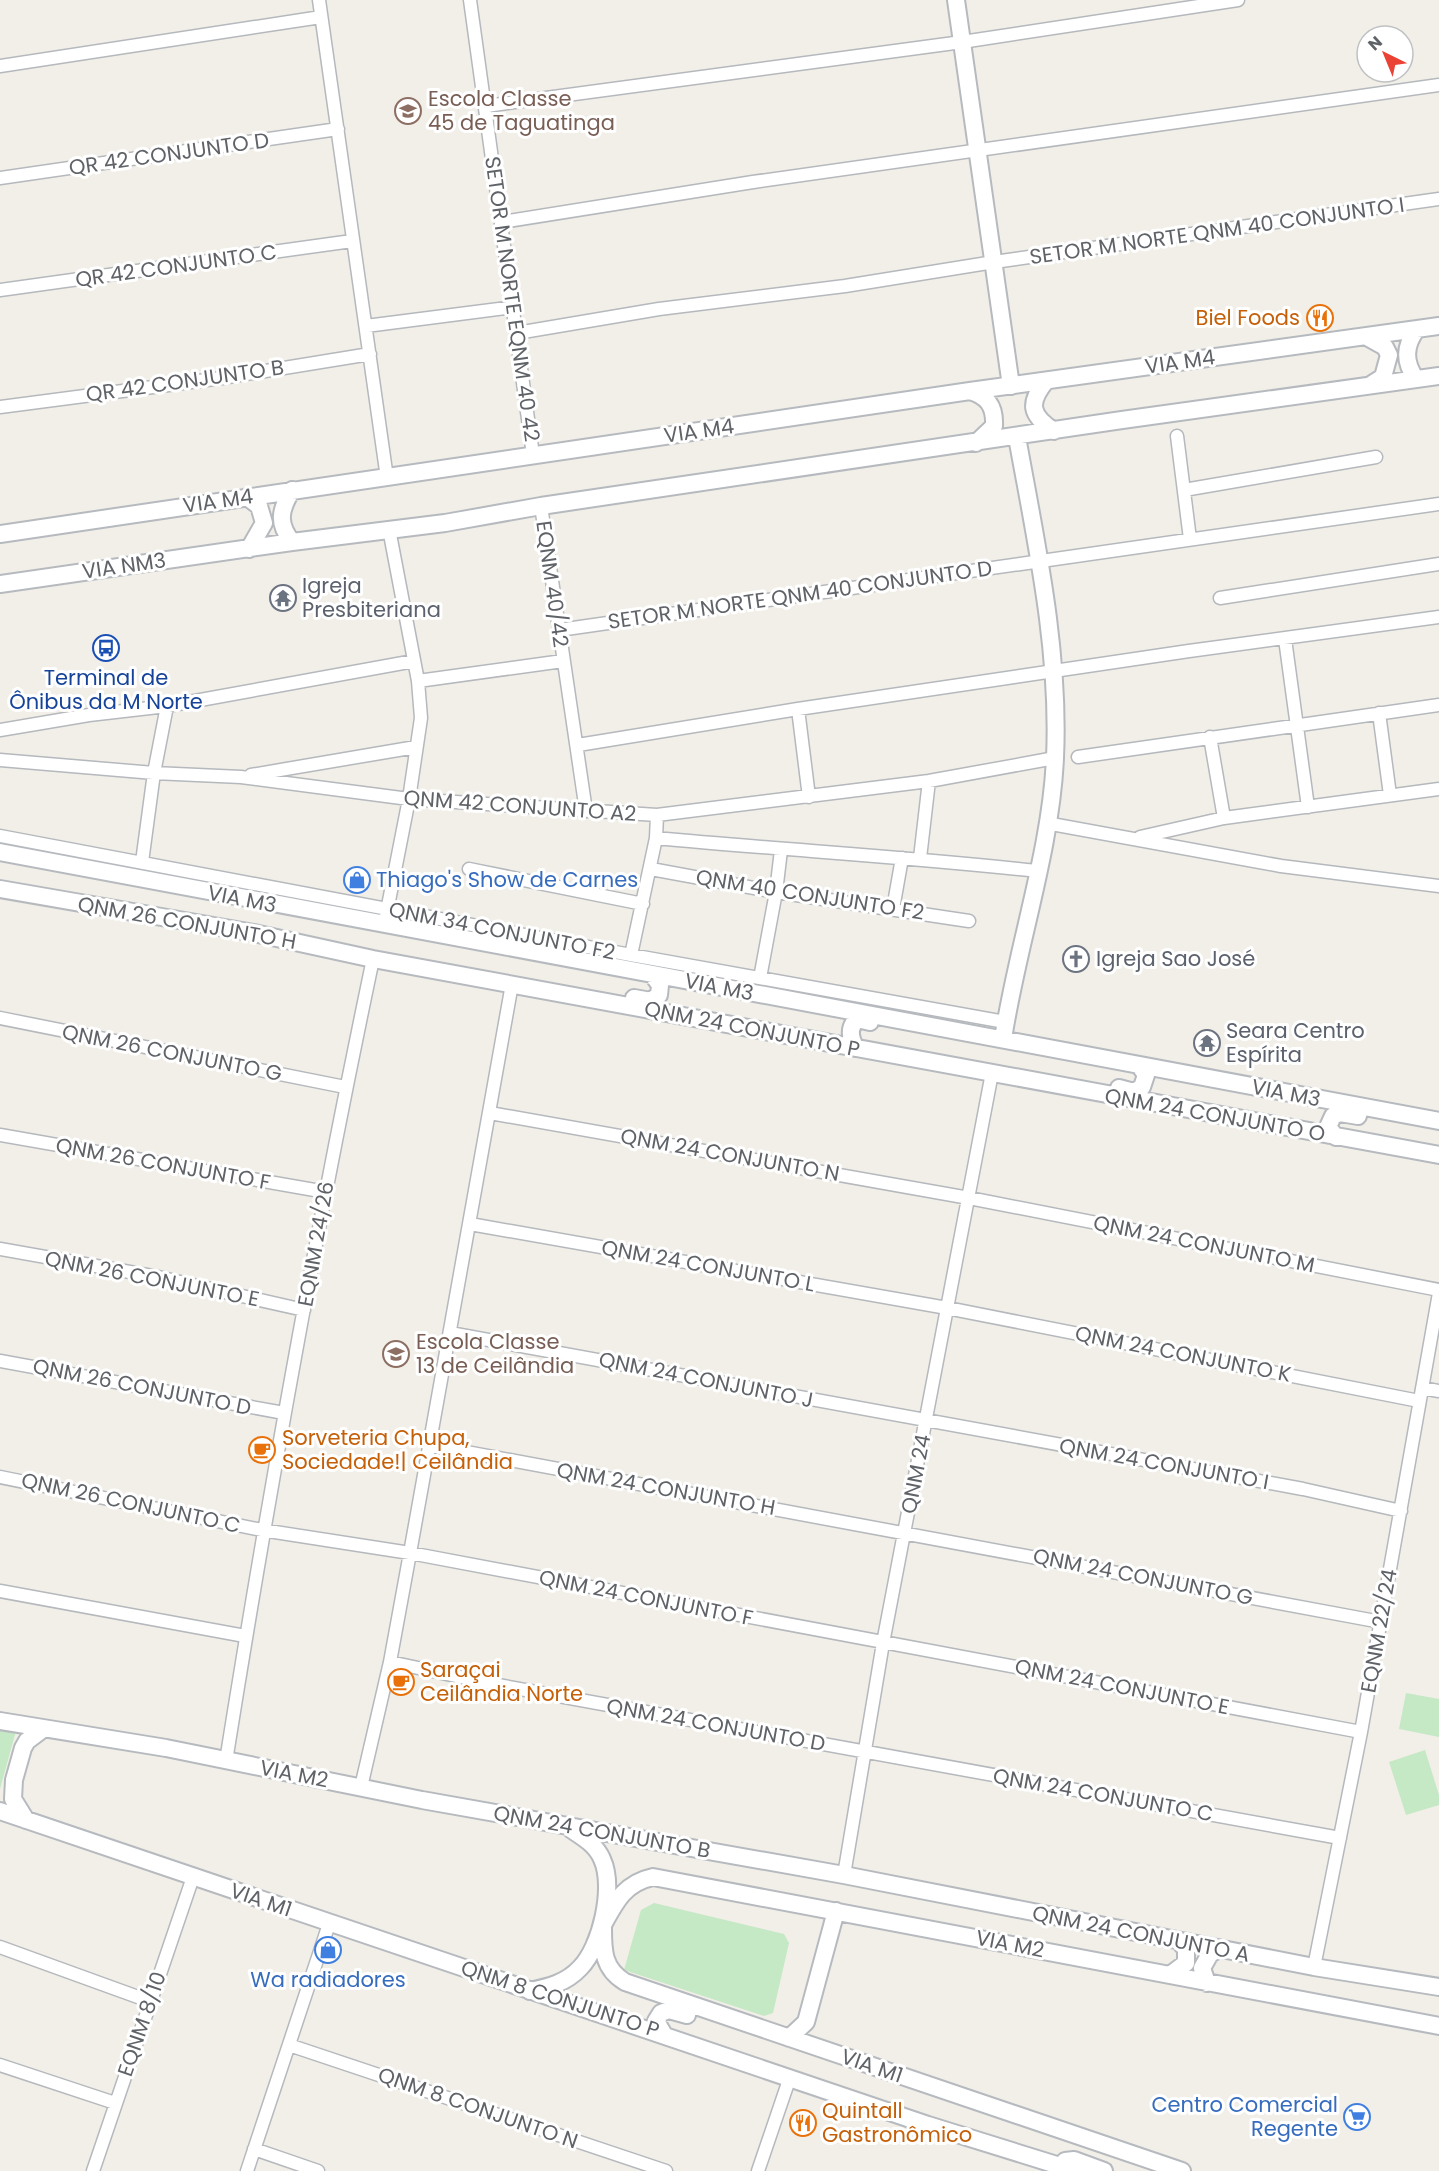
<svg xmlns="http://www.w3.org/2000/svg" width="1439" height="2171" font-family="Poppins,sans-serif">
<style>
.green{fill:#c5e8c5}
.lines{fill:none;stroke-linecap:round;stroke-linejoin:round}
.street-casing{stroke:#b5b8bc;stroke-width:15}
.secondary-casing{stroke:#b6babf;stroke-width:20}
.street{stroke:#fff;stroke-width:12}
.secondary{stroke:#fff;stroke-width:16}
.labels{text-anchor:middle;stroke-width:6;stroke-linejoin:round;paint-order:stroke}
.education-label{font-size:21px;fill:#785e54;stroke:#fff;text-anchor:start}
.street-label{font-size:21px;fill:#5f6368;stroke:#fff}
.food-label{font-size:21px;fill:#c56008;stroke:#fff;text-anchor:start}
.worship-label{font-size:21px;fill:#5b616d;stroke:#fff;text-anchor:start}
.transit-label{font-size:21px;fill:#164399;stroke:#fff}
.shop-label{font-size:21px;fill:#366cbe;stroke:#fff;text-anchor:start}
</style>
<rect width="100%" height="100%" fill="#f1efe8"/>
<!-- green -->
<path class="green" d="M1406 1693 1439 1699V1737L1399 1729Z
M0 1728 16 1731 0 1789Z
M1425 1750 1439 1795V1805L1406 1815 1389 1762Z
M654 1903 784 1934 789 1943 773 2013 764 2016 624 1970 641 1910Z"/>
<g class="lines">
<defs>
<path id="street" d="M319 0 387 478
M470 0 533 455
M0 66 321 17
M486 106 962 42 1238 0
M0 178 338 129
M502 222 753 182 1439 85
M0 290 352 241
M366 326 514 307
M517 333 659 309 845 286 994 262 1439 199
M0 407 222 378 370 354
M1177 436 1190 539
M1184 490 1376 457
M541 506 586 811
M1220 598 1439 564
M559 630 1439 504
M1285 639 1308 807
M418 681 563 661
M798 709 809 797
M1379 713 1390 795
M0 730 89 715 167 706 414 661
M1210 737 1224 818
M578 745 798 709 1189 651 1439 617
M1078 757 1439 705
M0 760 154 773 241 777 409 799 657 815 656 838 631 955
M251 775 416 747
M657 815 929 781 1055 758
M1046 823 1281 866 1439 886
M0 836 631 955 1005 1022
M1140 837 1224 818 1439 789
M656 838C783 850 910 857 1037 871
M920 858 929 781
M142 862 154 773 167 706
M469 869 643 904
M651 869 776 892 969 921
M893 909 902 858
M386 916 409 799 421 718 418 681 389 529
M760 978 776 892 781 850
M0 1018 345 1087
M490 1113 969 1198 1439 1290
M0 1135 326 1192
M470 1224 947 1308 1419 1401
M0 1249 158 1277 304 1310
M450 1333 1303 1489 1401 1511
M0 1361 284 1413
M1422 1388 1439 1391
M429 1445 1381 1622
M0 1477 262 1530 410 1553 1361 1732
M0 1591 245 1636
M390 1662 498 1685 1340 1838
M226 1761C269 1492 317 1225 373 959
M361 1787 390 1662 410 1553 512 984
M844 1875 883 1643 992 1073
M0 1947 149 2001
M1314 1967 1361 1732 1439 1293
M289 2045 666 2171
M0 2065 115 2103
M254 2149 318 2171
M93 2171 193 1877
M247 2171 329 1924
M758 2171 790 2077"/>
<path id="secondary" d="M956 0 1011 386
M1367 337 1385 347 1389 355 1383 377 1372 384
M1416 379C1404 362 1404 346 1417 329
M1046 381C1028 403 1030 415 1054 431
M970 391C988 396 995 407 994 426L976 443
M292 490C280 510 277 523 292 542
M247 497 259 506 264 523 249 549
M0 534 970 391 1439 326
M0 584 292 542 445 523 541 506 1122 420 1439 376
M0 852 1439 1121
M0 889 254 933 373 959 1439 1155
M634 998 651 1001 659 995 660 985 652 974
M1003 1039C1017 947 1051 850 1055 758 1060 650 1036 542 1017 437
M856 1048C850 1038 848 1028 857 1019L870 1022
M1119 1088 1134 1092 1142 1087 1146 1075 1139 1065
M1336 1137 1328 1127 1333 1116 1340 1113 1358 1116
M0 1721 166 1748 422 1800 844 1875 1314 1967 1439 1987
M0 1811 928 2125 1076 2171
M26 1820 13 1799 14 1780 23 1748 27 1741 43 1729
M603 1925C616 1901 625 1883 653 1877L1439 2026
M603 1925C603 1949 602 1968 625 1982L1182 2171
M1170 1975 1186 1963V1949L1178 1940
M1207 1983 1202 1968 1210 1954 1219 1949
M530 1991C549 1987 566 1983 580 1968 601 1947 615 1887 602 1859 596 1845 584 1838 572 1830
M663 2033 656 2021 661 2013 669 2010 687 2015
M789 2038 806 2022 836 1911
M1065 2161 1074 2160 1104 2171"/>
</defs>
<!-- street casing -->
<use href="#street" class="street-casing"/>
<!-- secondary casing -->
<use href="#secondary" class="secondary-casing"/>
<!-- street -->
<use href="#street" class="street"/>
<!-- secondary -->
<use href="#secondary" class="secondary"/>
</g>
<!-- icons -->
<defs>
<symbol id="school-ring" viewBox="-11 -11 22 22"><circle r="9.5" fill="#fff" stroke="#8d6e63" stroke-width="1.5"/><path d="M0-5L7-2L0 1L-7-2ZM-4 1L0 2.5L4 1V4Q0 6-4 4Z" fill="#8d6e63"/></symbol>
<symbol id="restaurant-ring" viewBox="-11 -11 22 22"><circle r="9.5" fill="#fff" stroke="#e8710a" stroke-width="1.5"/><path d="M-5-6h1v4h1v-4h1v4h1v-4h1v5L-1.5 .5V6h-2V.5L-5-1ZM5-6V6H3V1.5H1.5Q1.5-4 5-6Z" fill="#e8710a"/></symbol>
<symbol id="temple-ring" viewBox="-11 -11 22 22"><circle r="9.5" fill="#fff" stroke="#6b7280" stroke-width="1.5"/><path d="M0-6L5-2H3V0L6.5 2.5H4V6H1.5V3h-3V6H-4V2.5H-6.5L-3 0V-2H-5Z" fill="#6b7280"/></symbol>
<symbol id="bus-ring" viewBox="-11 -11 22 22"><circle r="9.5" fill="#fff" stroke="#1a4fb4" stroke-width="1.5"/><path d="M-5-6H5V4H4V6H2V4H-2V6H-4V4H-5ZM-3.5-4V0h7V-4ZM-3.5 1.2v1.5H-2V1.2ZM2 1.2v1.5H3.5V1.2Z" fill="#1a4fb4"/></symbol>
<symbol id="shop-ring" viewBox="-11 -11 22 22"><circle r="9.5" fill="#fff" stroke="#3f7fe0" stroke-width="1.5"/><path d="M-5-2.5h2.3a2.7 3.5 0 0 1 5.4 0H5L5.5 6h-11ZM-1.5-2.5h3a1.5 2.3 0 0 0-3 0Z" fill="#3f7fe0"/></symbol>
<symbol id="church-ring" viewBox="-11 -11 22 22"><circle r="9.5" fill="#fff" stroke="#6b7280" stroke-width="1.5"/><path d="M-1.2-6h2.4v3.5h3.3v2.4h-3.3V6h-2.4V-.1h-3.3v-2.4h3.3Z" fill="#6b7280"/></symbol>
<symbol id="cafe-ring" viewBox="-11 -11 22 22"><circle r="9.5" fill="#fff" stroke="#e8710a" stroke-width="1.5"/><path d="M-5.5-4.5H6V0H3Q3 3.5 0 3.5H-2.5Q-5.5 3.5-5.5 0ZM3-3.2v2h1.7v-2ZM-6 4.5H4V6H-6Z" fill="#e8710a"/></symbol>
<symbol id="supermarket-ring" viewBox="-11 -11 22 22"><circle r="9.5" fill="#fff" stroke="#3f7fe0" stroke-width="1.5"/><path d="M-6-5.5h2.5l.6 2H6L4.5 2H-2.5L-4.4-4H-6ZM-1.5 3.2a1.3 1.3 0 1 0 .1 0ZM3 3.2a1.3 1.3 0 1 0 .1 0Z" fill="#3f7fe0"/></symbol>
</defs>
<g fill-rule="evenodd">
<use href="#school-ring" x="393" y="96" width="30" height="30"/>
<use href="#restaurant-ring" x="1305" y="303" width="30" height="30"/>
<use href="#temple-ring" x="268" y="583" width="30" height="30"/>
<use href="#bus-ring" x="91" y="633" width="30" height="30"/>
<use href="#shop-ring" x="342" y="865" width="30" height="30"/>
<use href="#church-ring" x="1061" y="944" width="30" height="30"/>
<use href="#temple-ring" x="1192" y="1028" width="30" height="30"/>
<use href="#school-ring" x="381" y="1339" width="30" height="30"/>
<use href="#cafe-ring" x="247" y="1435" width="30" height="30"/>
<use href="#cafe-ring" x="386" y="1667" width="30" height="30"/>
<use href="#shop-ring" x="313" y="1935" width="30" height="30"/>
<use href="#supermarket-ring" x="1342" y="2102" width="30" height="30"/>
<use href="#restaurant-ring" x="788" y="2108" width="30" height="30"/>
</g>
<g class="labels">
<!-- education labels -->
<g class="education-label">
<text x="428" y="106">Escola Classe<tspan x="428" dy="24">45 de Taguatinga</tspan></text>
<text x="416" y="1349">Escola Classe<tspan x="416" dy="24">13 de Ceilândia</tspan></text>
</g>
<!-- street labels -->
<g class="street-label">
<text transform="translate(169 154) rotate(-8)" y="7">QR 42 CONJUNTO D</text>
<text transform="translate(1217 231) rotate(-8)" y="7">SETOR M NORTE QNM 40 CONJUNTO I</text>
<text transform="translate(176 266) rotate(-8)" y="7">QR 42 CONJUNTO C</text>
<text transform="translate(512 299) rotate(82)" y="7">SETOR M NORTE EQNM 40 42</text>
<text transform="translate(1180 362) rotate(-8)" y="7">VIA M4</text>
<text transform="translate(185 381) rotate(-8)" y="7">QR 42 CONJUNTO B</text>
<text transform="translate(699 431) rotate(-8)" y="7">VIA M4</text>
<text transform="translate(218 501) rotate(-8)" y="7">VIA M4</text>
<text transform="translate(124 566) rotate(-8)" y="7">VIA NM3</text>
<text transform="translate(552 584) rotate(82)" y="7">EQNM 40/42</text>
<text transform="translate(800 595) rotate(-8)" y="7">SETOR M NORTE QNM 40 CONJUNTO D</text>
<text transform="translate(520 806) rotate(4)" y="7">QNM 42 CONJUNTO A2</text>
<text transform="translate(810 895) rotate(9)" y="7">QNM 40 CONJUNTO F2</text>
<text transform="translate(242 899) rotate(11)" y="7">VIA M3</text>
<text transform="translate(187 923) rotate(10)" y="7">QNM 26 CONJUNTO H</text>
<text transform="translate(502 931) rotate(11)" y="7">QNM 34 CONJUNTO F2</text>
<text transform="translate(719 987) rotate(11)" y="7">VIA M3</text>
<text transform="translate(752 1029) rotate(11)" y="7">QNM 24 CONJUNTO P</text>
<text transform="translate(172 1053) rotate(11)" y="7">QNM 26 CONJUNTO G</text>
<text transform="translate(1286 1093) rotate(11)" y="7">VIA M3</text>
<text transform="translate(1215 1115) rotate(10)" y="7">QNM 24 CONJUNTO O</text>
<text transform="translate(730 1155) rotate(10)" y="7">QNM 24 CONJUNTO N</text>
<text transform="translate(163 1164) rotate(10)" y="7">QNM 26 CONJUNTO F</text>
<text transform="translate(316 1244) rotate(-80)" y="7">EQNM 24/26</text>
<text transform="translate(1204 1244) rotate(11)" y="7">QNM 24 CONJUNTO M</text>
<text transform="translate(708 1266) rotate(10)" y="7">QNM 24 CONJUNTO L</text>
<text transform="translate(152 1279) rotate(11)" y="7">QNM 26 CONJUNTO E</text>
<text transform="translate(1183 1354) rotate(11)" y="7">QNM 24 CONJUNTO K</text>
<text transform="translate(706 1380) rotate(11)" y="7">QNM 24 CONJUNTO J</text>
<text transform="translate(142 1387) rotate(11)" y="7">QNM 26 CONJUNTO D</text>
<text transform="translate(1164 1464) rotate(10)" y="7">QNM 24 CONJUNTO I</text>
<text transform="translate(916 1474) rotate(-79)" y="7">QNM 24</text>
<text transform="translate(666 1489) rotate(10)" y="7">QNM 24 CONJUNTO H</text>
<text transform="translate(131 1503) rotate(12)" y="7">QNM 26 CONJUNTO C</text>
<text transform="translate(1143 1577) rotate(11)" y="7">QNM 24 CONJUNTO G</text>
<text transform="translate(646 1598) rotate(11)" y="7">QNM 24 CONJUNTO F</text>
<text transform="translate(1379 1631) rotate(-80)" y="7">EQNM 22/24</text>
<text transform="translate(1122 1687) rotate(11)" y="7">QNM 24 CONJUNTO E</text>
<text transform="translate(716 1725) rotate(10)" y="7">QNM 24 CONJUNTO D</text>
<text transform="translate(294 1774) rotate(11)" y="7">VIA M2</text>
<text transform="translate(1103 1795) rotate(10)" y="7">QNM 24 CONJUNTO C</text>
<text transform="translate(602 1832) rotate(10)" y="7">QNM 24 CONJUNTO B</text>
<text transform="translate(261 1900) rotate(19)" y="7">VIA M1</text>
<text transform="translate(1141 1934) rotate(11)" y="7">QNM 24 CONJUNTO A</text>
<text transform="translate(1010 1944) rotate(11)" y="7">VIA M2</text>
<text transform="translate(560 1999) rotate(18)" y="7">QNM 8 CONJUNTO P</text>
<text transform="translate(142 2024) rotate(-71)" y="7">EQNM 8/10</text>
<text transform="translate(872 2066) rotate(19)" y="7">VIA M1</text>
<text transform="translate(478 2108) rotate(19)" y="7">QNM 8 CONJUNTO N</text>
</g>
<!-- food labels -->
<g class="food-label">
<text x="1300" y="325" text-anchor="end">Biel Foods</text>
<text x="282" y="1445">Sorveteria Chupa,<tspan x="282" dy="24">Sociedade!| Ceilândia</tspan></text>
<text x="420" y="1677">Saraçai<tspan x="420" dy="24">Ceilândia Norte</tspan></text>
<text x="822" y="2118">Quintall<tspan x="822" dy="24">Gastronômico</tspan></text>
</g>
<!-- worship labels -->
<g class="worship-label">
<text x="302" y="593">Igreja<tspan x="302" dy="24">Presbiteriana</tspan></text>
<text x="1096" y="966">Igreja Sao José</text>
<text x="1226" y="1038">Seara Centro<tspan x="1226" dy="24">Espírita</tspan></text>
</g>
<!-- transit labels -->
<g class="transit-label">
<text x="106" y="685">Terminal de<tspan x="106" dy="24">Ônibus da M Norte</tspan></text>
</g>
<!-- shop labels -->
<g class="shop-label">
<text x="376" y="887">Thiago's Show de Carnes</text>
<text x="328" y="1987" text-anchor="middle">Wa radiadores</text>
<text x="1338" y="2112" text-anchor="end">Centro Comercial<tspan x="1338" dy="24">Regente</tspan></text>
</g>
</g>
<!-- north arrow -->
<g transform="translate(1385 54) rotate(317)"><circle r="28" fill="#ffffff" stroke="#bfc1c3" stroke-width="1.5"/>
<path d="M0-4.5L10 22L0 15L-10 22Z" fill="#ea4335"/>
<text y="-9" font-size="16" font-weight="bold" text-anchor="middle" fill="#5f6368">N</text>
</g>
</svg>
